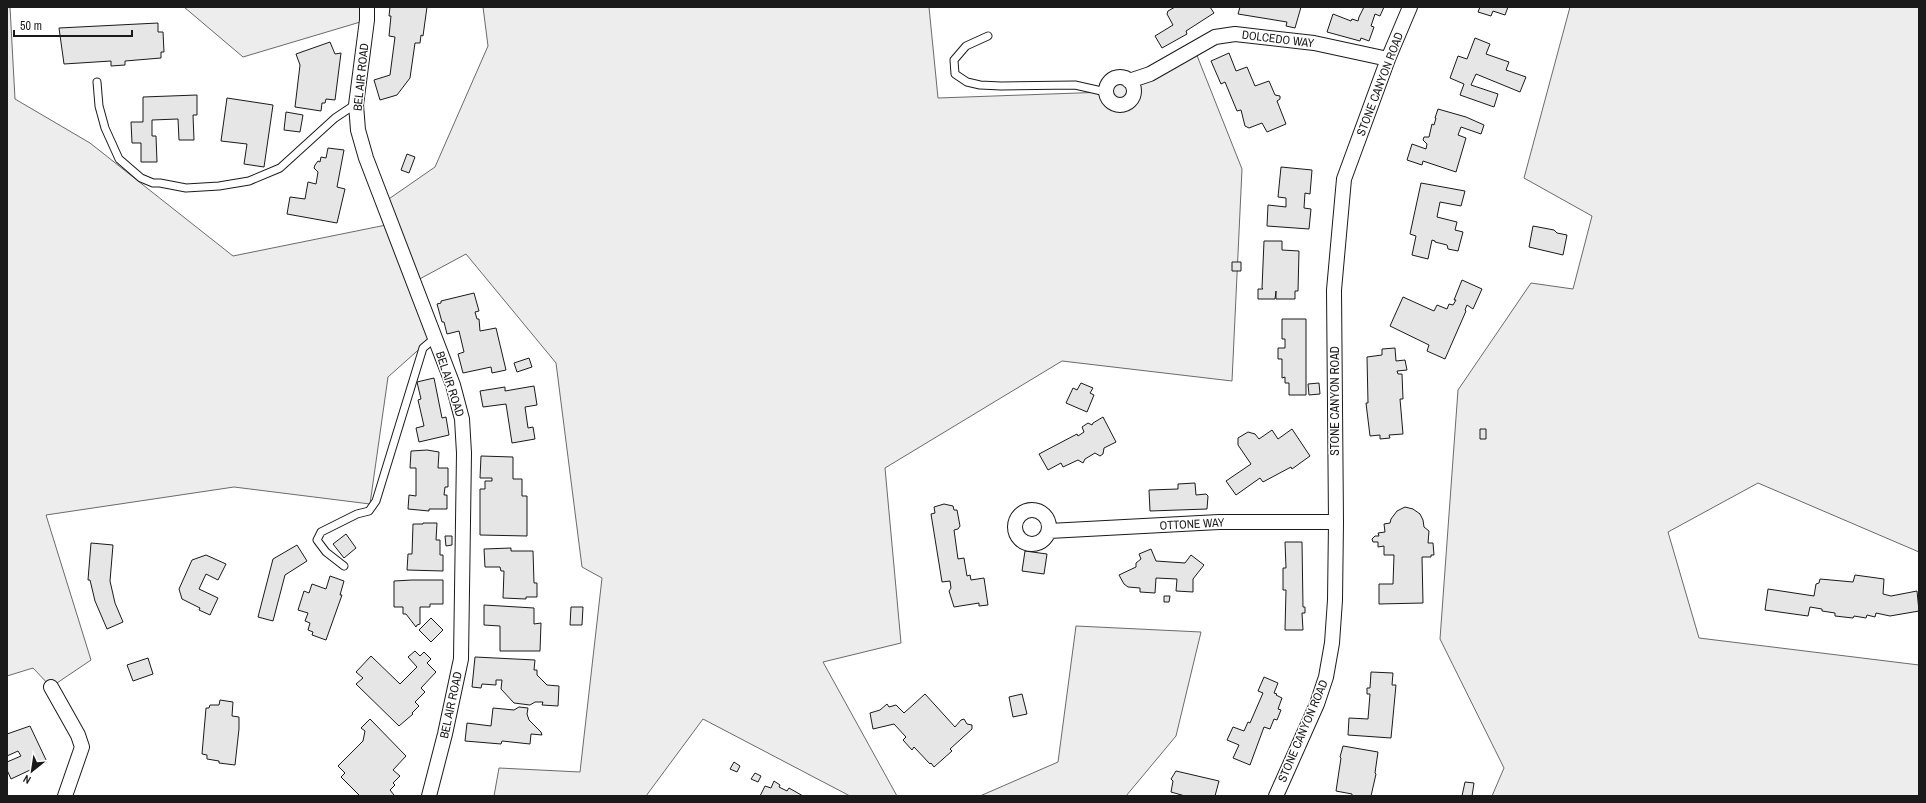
<svg xmlns="http://www.w3.org/2000/svg" width="1926" height="803" font-family="'Archivo Narrow',sans-serif">
<style>
.green{fill:#ededed;stroke:#6a6a6a}
.building{fill:#e6e6e6;stroke:#1a1a1a}
.lines{fill:none;stroke-linecap:round;stroke-linejoin:round}
.lane-casing{stroke:#1a1a1a;stroke-width:9}
.street-casing{stroke:#1a1a1a;stroke-width:16}
.lane{stroke:#fff;stroke-width:7}
.street{stroke:#fff;stroke-width:14}
.labels{text-anchor:middle;stroke-width:3;stroke-linejoin:round;paint-order:stroke}
.street-label{font-size:12px;fill:#1a1a1a;stroke:#fff}
</style>
<rect width="100%" height="100%" fill="#fff"/>
<!-- green -->
<path class="green" d="M7 7H10L15 99 90 143 233 256 391 224 383 203 435 167 488 46 483 7H929L938 98 1106 92 1108 85 1115 78H1126L1194 48 1242 169 1232 381 1062 361 885 468 901 643 823 662 897 796H850L703 719 646 796H494L499 768 580 772 602 578 582 567 556 363 466 254 414 282 434 336 388 377 370 504 234 487 46 515 91 660 51 687 33 668 7 676Z
M184 7H367V20L243 57Z
M1570 7H1919V552L1758 483 1668 532 1699 638 1919 665V796H1492L1504 768 1440 639 1458 390 1531 283 1573 289 1592 216 1524 178Z
M1076 626 1201 632 1176 736 1126 796H980L1058 762Z"/>
<!-- building -->
<path class="building" d="M390 7H427L423 36 421 35 420 43H415L410 78 397 95 380 100 374 80 390 75 395 37 389 36 391 16H389Z
M1175 7H1210L1214 13 1186 31 1187 34 1162 48 1155 36 1173 25 1167 14 1168 11Z
M1240 7H1301L1295 28 1286 26 1287 22 1238 14Z
M1364 7H1384L1380 16 1375 14 1371 26 1374 27 1369 41 1361 38 1360 41 1327 32 1333 14 1351 21 1352 19 1358 21 1359 17Z
M1480 7H1508L1505 15 1493 11 1491 16 1478 12Z
M158 23V32H163L164 52H161V58L125 61V65L111 66V61L64 64 59 28Z
M1475 38 1490 44 1486 54 1509 62 1506 70 1526 77 1520 92 1476 74 1471 85 1498 94 1494 107 1460 95 1464 84 1450 78 1458 56 1467 59Z
M330 42 335 54 341 53 335 100 326 99 325 103H322L321 111 295 107 300 65 296 54Z
M1229 53 1236 71 1247 67 1255 86 1269 81 1275 95 1280 96V99L1277 101 1286 124 1267 132 1262 123 1249 128 1245 126 1241 110 1237 111 1225 82 1221 84 1211 61Z
M197 95V115H193L194 140H179L178 119 152 120V136H156L157 162H141V143H132L131 122H143V97Z
M227 98 273 105 264 167 244 164 247 144 221 141Z
M1438 109 1466 117 1484 125 1481 134 1461 127 1458 135 1466 138 1456 172 1423 161 1422 165 1407 160 1412 144 1426 149 1427 144 1423 140 1424 137H1429L1432 124 1434 125 1436 118H1435Z
M286 112 303 115 300 132 284 130Z
M328 148 344 150 337 187 345 189 337 223 287 214 290 197 305 199 308 182 316 184 318 172 314 168 315 165 318 161 320 162 321 157 326 158Z
M407 154 415 157 409 173 401 170Z
M1281 167 1312 170 1310 194 1305 193 1304 208 1311 209 1309 229 1267 226 1268 205 1286 207V198L1278 197Z
M1421 183 1465 191 1461 206 1440 202 1437 217 1457 222 1455 230 1463 232 1458 251 1448 249 1447 245 1435 242V241L1432 240 1428 259 1412 255 1416 236 1410 234Z
M1533 226 1554 230 1557 233 1567 235 1563 255 1529 247Z
M1264 241H1282V250L1299 251 1298 291H1295V299H1276V291L1275 299H1258V289H1263L1262 288Z
M1232 262H1241V271H1232Z
M1462 280 1482 289 1473 309 1467 305 1465 310 1466 311 1445 359 1427 351 1429 345 1390 326 1403 297 1434 311 1437 305 1447 309 1449 304 1453 305 1456 300H1454Z
M474 293 479 311 475 312 477 319H479L480 331 496 328 506 370 492 373 491 367 463 373 458 354 464 352 459 331 447 334 444 322H442L437 304 441 303V301Z
M1282 319H1306V395H1289V383H1285V377L1282 378V359H1278V348H1285V339H1282Z
M1395 348 1396 361 1405 360 1407 370 1397 371 1398 374H1402L1403 399H1400L1403 434 1389 435 1390 438 1380 439V435L1370 436 1366 403H1368L1367 357 1382 355V349Z
M529 358 532 367 517 372 514 363Z
M434 378 442 418 446 417 449 435 419 442 416 428 424 426 418 400 421 399 417 382Z
M1081 383 1093 388 1090 393 1094 395 1087 412 1066 403 1073 388 1077 390Z
M1319 383 1320 394 1309 395 1308 384Z
M534 386 537 405 525 407 528 428 533 427 535 439 512 443 506 404 483 407 480 391 505 387V391Z
M1103 417 1116 442 1104 448 1103 454 1100 456 1095 453 1085 459 1083 463 1078 460 1063 467 1061 463 1048 470 1039 454 1077 434 1078 436 1084 432 1082 427 1088 423 1092 425 1093 423Z
M1292 429 1310 456 1292 469 1291 467 1263 482 1260 478 1236 495 1226 481 1251 464 1238 445V438L1248 432 1255 434 1259 439 1272 430 1278 439Z
M1480 429H1486V439H1480Z
M427 450 439 452 438 468H448V487H445L444 495H447V509H429V511L408 509 409 495 416 496V468H410L411 451Z
M481 456 513 457V479H522V496H527V536L480 535V489H485V481H492V478H480Z
M1195 483 1196 495 1206 494 1208 496 1207 509 1150 511 1149 490 1178 489V484Z
M944 504 953 506 954 510H957L960 526 958 529 954 530 958 559 964 558 967 576 970 575 971 580 984 578 988 605 979 606V603L954 607 949 591 951 588 950 581 942 582 931 514 935 513 934 507Z
M1405 507 1413 509 1420 514 1423 520 1424 527 1429 531 1428 543H1433L1434 555H1431V557H1422L1423 603 1379 604V584H1393L1394 555H1384V546L1378 547V542H1373L1372 539 1375 536H1379L1378 533 1385 532 1384 524 1390 523 1391 519 1397 511Z
M423 523H437L436 540H440V555H443V571L407 570 408 554H412L413 524H423Z
M346 534 356 548 344 558 333 544Z
M445 536H452V545L446 546Z
M1285 542H1302L1303 607H1305V613H1302L1303 630H1285L1286 590H1283V568H1286Z
M91 543 113 545 110 581 115 603 123 622 107 629 95 601 90 580H88Z
M297 545 307 561 285 575 273 621 258 617 273 559Z
M511 548V551H533L534 583H537V597H526V599L503 598 504 571H501L500 567H485L484 549Z
M1151 549 1156 561 1185 563 1191 555 1204 565 1193 579V592L1176 591 1177 579 1156 578 1155 593 1140 592V588L1128 587 1124 584 1119 575 1136 567V563L1141 559 1139 554Z
M1025 551 1047 554 1044 574 1022 571Z
M206 555 226 564 218 580 206 574 199 589 218 598 210 615 199 610 200 608 182 599 179 589 192 560Z
M1855 575 1884 579 1883 594 1891 596 1917 591 1919 611 1890 616 1876 613 1875 617 1867 615 1866 618 1854 616 1853 618 1835 616V613L1822 611V609L1810 607 1808 616 1765 610 1768 589 1814 596 1816 584 1819 583 1820 579 1853 582Z
M330 576 344 581 340 595H342L326 640 312 635 313 632 308 630 310 623 305 621 308 613 298 610 304 591 309 593 312 584 326 589Z
M412 580H443V604H430V607H420V624L417 625 416 627 406 614H403V607H394V581Z
M1164 596H1170L1169 602H1164Z
M484 605 534 608V624L541 623 540 651H500V626L484 625Z
M571 607H583L582 625H570Z
M431 618 443 630 431 642 419 630Z
M415 651 420 656 424 652 431 659 427 663 436 672 421 688 425 692 415 702 419 706 412 713 413 714 399 726 356 684 363 678 356 672 371 656 400 684 417 667 408 657Z
M475 657 535 660 534 670H537V675L547 685 559 686 558 706 542 705 543 702H535L530 705 514 703 501 689 502 680H496V685L482 684 481 688 472 687Z
M148 658 153 674 133 681 127 665Z
M1371 672 1393 673 1392 685H1396L1391 738 1348 735 1349 718 1368 719 1370 694H1367V688H1370Z
M1264 677 1278 683 1274 693 1277 694 1276 695 1282 698 1278 709 1281 710 1277 720 1274 719 1270 729 1264 727 1250 765 1233 758 1239 745 1227 740 1233 727 1244 731 1248 722 1250 723 1263 693 1258 691Z
M925 694 955 727 961 720 964 719 967 724 972 725V729L950 749 952 751 934 767 931 763 930 764 914 747 912 750 903 740 906 737 894 724 873 729 870 713 880 710 887 704 889 707 896 705 904 713Z
M1022 694 1027 714 1013 717 1009 697Z
M220 700 233 702 232 716 239 717V729L235 765 219 763V761L207 759V755L202 754 206 708H209L210 705H219Z
M519 707 528 708 527 714 529 720 541 732 542 735 531 734 530 744 502 741 501 744 465 741 467 723 491 726 493 708 514 710Z
M370 719 406 756 393 770 400 776 393 783 395 785 390 790 394 795 392 796H360L341 777 345 773 338 766 363 741 365 731 361 728Z
M30 726 47 762 11 779 7 770V762L21 756 18 751 7 756V734Z
M1343 746 1378 752 1375 773 1376 774 1371 796H1352V794L1336 791 1341 758 1340 757Z
M734 762 740 766 737 772 730 769Z
M1176 771 1219 781 1215 796H1185L1171 792 1173 781 1171 779Z
M755 773 761 776 758 782 751 779Z
M774 781 780 785 779 787 787 791 789 788 803 796H760L765 786 771 788Z
M1465 782 1474 783 1472 796H1462Z"/>
<g class="lines">
<defs>
<path id="lane" d="M988 36 966 46 954 60 955 74 967 82 980 85 1001 86 1075 85 1106 92
M97 82 99 106 105 128 119 159 141 178 153 183H160L186 188 219 186 249 181 280 168 335 118 356 104
M344 566 326 552 317 540 321 532 357 514 369 511 376 501 423 348 435 338"/>
<path id="street" d="M367 7V20L356 105 358 130 366 158 453 385 462 419 464 453 461 659 445 734 429 796
M1106 91a14 14 0 1 1 28 0a14 14 0 1 1-28 0Z
M1129 81 1150 74 1215 37 1235 34 1314 43 1388 59
M1015 527a17 17 0 1 1 34 0a17 17 0 1 1-34 0Z
M1049 531 1219 522H1336
M51 687 78 735 82 747 65 796
M1276 796 1317 704 1326 677 1332 643 1335 600 1336 522 1334 290 1344 179 1388 59 1410 7"/>
</defs>
<!-- lane casing -->
<use href="#lane" class="lane-casing"/>
<!-- street casing -->
<use href="#street" class="street-casing"/>
<!-- lane -->
<use href="#lane" class="lane"/>
<!-- street -->
<use href="#street" class="street"/>
</g>
<g class="labels">
<!-- street labels -->
<g class="street-label">
<text transform="translate(1278 39) rotate(7)" y="4">DOLCEDO WAY</text>
<text transform="translate(361 77) rotate(-84)" y="4">BEL AIR ROAD</text>
<text transform="translate(1380 84) rotate(-69)" y="4">STONE CANYON ROAD</text>
<text transform="translate(450 384) rotate(72)" y="4">BEL AIR ROAD</text>
<text transform="translate(1335 401) rotate(-90)" y="4">STONE CANYON ROAD</text>
<text transform="translate(1192 524) rotate(-3)" y="4">OTTONE WAY</text>
<text transform="translate(451 705) rotate(-78)" y="4">BEL AIR ROAD</text>
<text transform="translate(1303 731) rotate(-67)" y="4">STONE CANYON ROAD</text>
</g>
</g>
<!-- border -->
<rect width="1926" height="803" fill="none" stroke="#1a1a1a" stroke-width="16"/>
<!-- north arrow -->
<g transform="translate(32 771) rotate(210)" stroke="#ffffff" stroke-width="3" paint-order="stroke">
<path d="M0-3L7 15L0 10L-7 15Z" fill="#1a1a1a"/>
<text y="-6" font-size="11" font-weight="bold" text-anchor="middle" fill="#1a1a1a">N</text>
</g>
<!-- scale -->
<path d="M14 30v6h118v-6" fill="none" stroke="#1a1a1a" stroke-width="2"/>
<text x="20" y="30" font-size="12" fill="#1a1a1a" stroke="#ffffff" stroke-width="3" paint-order="stroke">50 m</text>
</svg>
